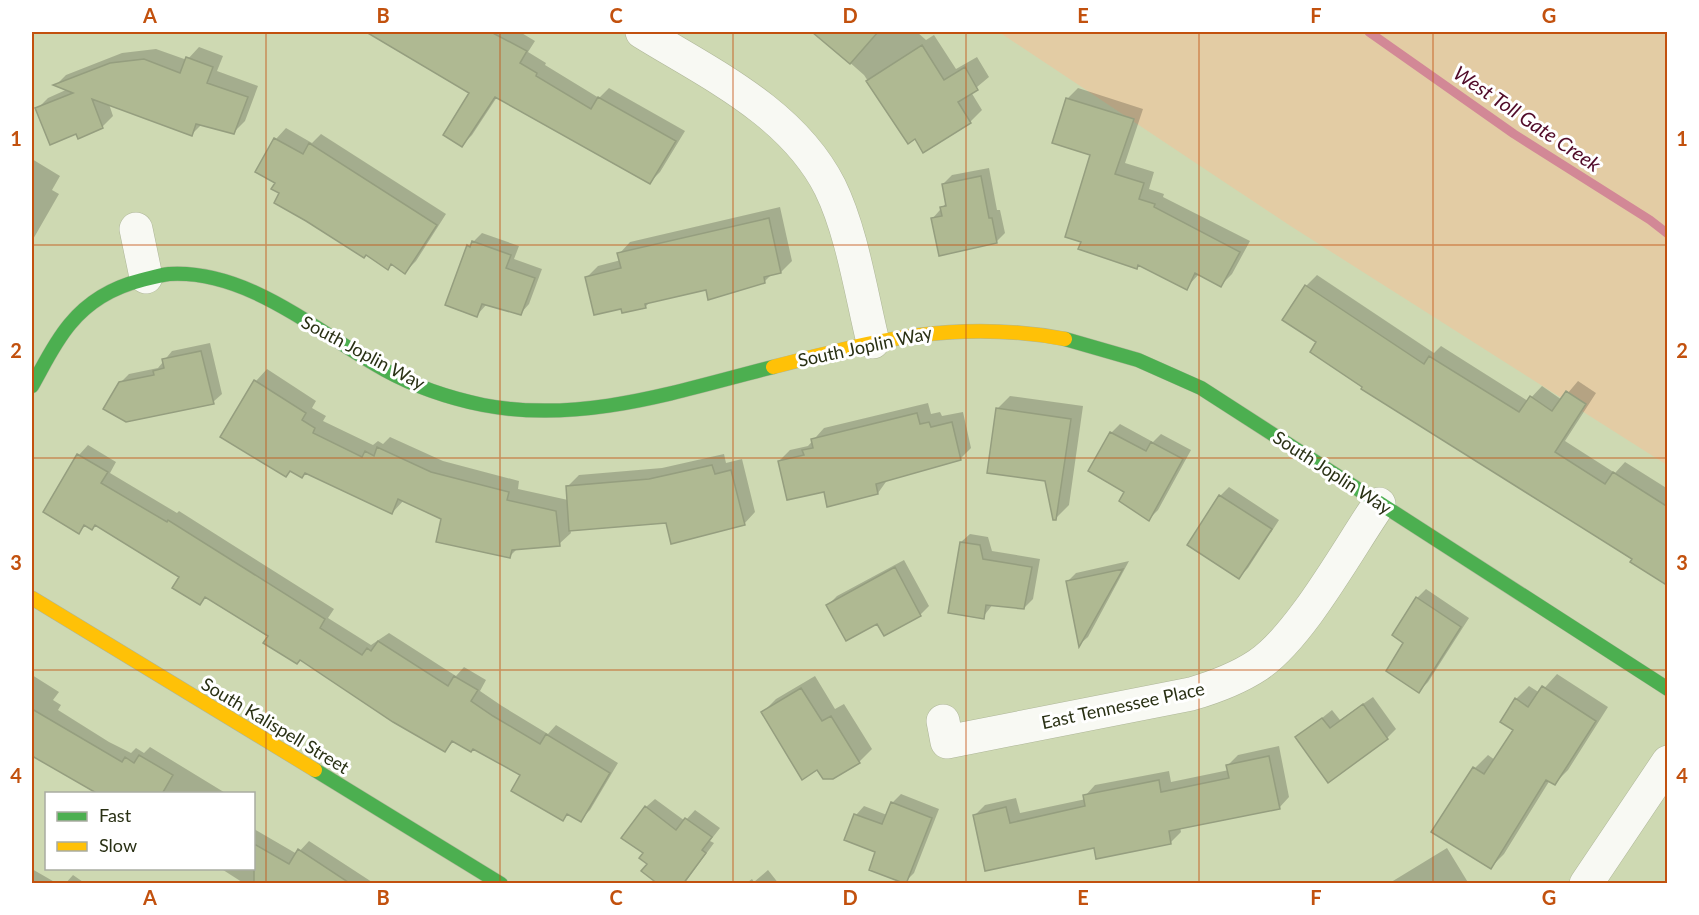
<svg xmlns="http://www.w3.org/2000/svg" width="1699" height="915" font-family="Lato,sans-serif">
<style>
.green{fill:#e3cca4}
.shadow{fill:#0003}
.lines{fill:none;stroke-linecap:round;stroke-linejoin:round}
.stream{stroke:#d28896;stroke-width:9}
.building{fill:#afb992;stroke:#959e7f;stroke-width:1.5}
.street-casing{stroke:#aeb698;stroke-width:34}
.fast-casing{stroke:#aeb698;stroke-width:15}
.slow-casing{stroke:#aeb698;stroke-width:15}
.street{stroke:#f8f9f3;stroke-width:33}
.fast{stroke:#4caf50;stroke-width:14}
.slow{stroke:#ffc107;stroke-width:14}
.grid{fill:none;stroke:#c2510e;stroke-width:1.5;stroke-opacity:0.55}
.labels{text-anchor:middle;stroke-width:6;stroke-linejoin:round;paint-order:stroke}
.street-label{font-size:18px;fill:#293014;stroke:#fff}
.water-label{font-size:20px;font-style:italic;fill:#500a28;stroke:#fff}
.neatline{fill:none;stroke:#c2510e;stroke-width:2}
.grid-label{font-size:20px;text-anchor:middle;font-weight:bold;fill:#c2510e}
</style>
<rect width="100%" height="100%" fill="#ced9b2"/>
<!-- green -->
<path class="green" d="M999 32H1667V465L1289 225Z"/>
<!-- shadow -->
<path class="shadow" d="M369 32H520L535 41 528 52 546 63 545 65 599 98 609 88 685 131 660 172 650 182 497 97 472 135 462 145 471 93Z
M827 32H917L926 40 934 35 956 69 977 57 989 77 971 92 982 110 970 122 923 151 915 137 908 142 864 75 822 38Z
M199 47 223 56 217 71 258 86 245 121 234 132 202 124 192 134 109 104 113 116 102 127 77 132 37 109 48 98 68 89 56 85 66 75 122 53 156 49 187 60Z
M1078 88 1143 109 1125 163 1154 172 1149 189 1164 194 1163 197 1250 241 1232 274 1221 285 1199 274 1186 288 1140 264 1136 268 1082 241 1092 154 1067 99Z
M286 128 312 143 321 134 446 214 416 261 405 272 392 263 388 268 366 254 364 256 276 203 281 193 277 183 257 171 276 139Z
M32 159 60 176 52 190 59 194 32 241Z
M989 168 997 210H1000L1005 233 996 242 932 219 947 202 943 184 952 175Z
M780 207 792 261 781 272 772 274 764 282 744 287 739 291 709 298 707 288 650 302 645 307H622L587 277 598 266 621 260 619 254 630 242Z
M482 233 519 246 514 259 542 269 529 304 521 313 487 304 477 315 447 305 469 246Z
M1317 275 1434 353 1441 346 1528 401 1542 386 1562 400 1578 381 1596 393 1565 441 1615 473 1625 462 1668 489V583L1365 386 1318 342 1306 286Z
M210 343 222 394 213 402 120 383 129 374 158 368 172 351Z
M267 369 316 401 312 408 326 416 323 421 373 445 378 441 383 444 390 437 443 461 519 481 518 489 568 500 567 487 579 475 662 468 724 454 726 463 742 459 755 512 744 524 667 521 570 529 571 533 559 544 518 548 510 556 442 518 404 500 392 513 306 472 302 476 291 470 286 475 222 437 256 381Z
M1010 396 1083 406 1069 505 1056 518 1046 479 997 409Z
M928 403 931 414 940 412 942 416 963 412 971 448 960 459 888 479 878 493 825 490 779 461 790 450 808 446 824 428Z
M1120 424 1153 442 1161 434 1191 450 1158 510 1149 519 1111 433Z
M88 445 116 462 110 473 177 513 179 511 334 609 328 618 371 645 389 633 456 676 464 667 486 680 480 691 502 706 548 734 556 725 618 763 590 810 580 820 568 813 562 819 522 775 474 747 454 741 445 750 206 597 200 603 181 576 96 524 86 525 79 532 45 511 79 455Z
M1229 487 1279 520 1248 568 1239 577 1220 496Z
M970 534 988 537 992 551 1040 559 1033 599 1024 608 993 604 983 617 961 542Z
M904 560 929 606 920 615 828 605 837 596Z
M1129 561 1088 637 1080 644 1067 582 1076 573Z
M1426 589 1469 618 1428 682 1419 691 1405 642 1417 598Z
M1557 674 1608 707 1568 770 1555 783 1550 780 1504 854 1491 867 1475 768 1488 755 1495 760 1515 730 1502 721 1516 699 1529 686 1540 693Z
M32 675 59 692 53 700 61 705 58 710 109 742 131 753 136 748 144 753 150 747 227 794H101L32 753Z
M815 676 835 709 844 704 872 749 859 762 818 768 763 712 776 699Z
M1373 697 1396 729 1387 738H1297L1332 710 1340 720Z
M1279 746 1289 797 1279 808 1180 827 1181 832 1170 843 1095 847 975 815 985 805 1016 798 1020 813 1086 799 1085 796 1095 785 1169 771 1171 782 1229 770 1228 765 1238 755Z
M901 794 939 809 914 873 905 882 856 815 864 806 887 815 892 803Z
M655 799 685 821 695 810 720 828 710 841 714 843 684 884H661L645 853 646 807Z
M254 829 297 854 309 841 375 884H245L220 868H254Z
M1447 848 1469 884H1388Z
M32 869 58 884H32Z
M768 870 779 884H745L752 879 754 882Z
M73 875 86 884H65Z"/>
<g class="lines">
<!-- stream -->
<path class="stream" d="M1369 32 1514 134 1650 220 1668 234"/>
</g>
<!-- building -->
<path class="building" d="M366 32H491L527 51 520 63 537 73 536 76 591 109 598 97 676 141 650 184 495 97 462 147 443 135 469 93Z
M812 32H878L850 64Z
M922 45 944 80 965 67 978 90 958 102 971 123 923 153 915 139 908 144 866 81Z
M186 57 213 67 207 83 248 97 234 134 196 124 192 136 92 99 103 128 78 139 76 134 50 145 35 108 73 93 53 85 110 63 144 59 180 73Z
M1066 98 1134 119 1115 174 1144 183 1139 199 1155 204 1154 207 1240 252 1221 287 1195 273 1187 290 1138 265 1137 269 1078 249 1081 242 1065 237 1090 155 1052 143Z
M274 138 303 154 309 143 437 225 405 274 391 264 388 270 366 255 364 258 306 221 274 203 279 193 271 189 275 183 255 172Z
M981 176 989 218H992L997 243 939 256 931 218 942 216 940 207 946 206 942 184Z
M769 218 781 273 764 277 765 283 708 300 706 290 645 304 646 308 622 313 621 309 594 315 585 277 621 268 617 253Z
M472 241 511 255 506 268 535 278 521 315 482 304 477 317 445 305 467 245 470 247Z
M1305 285 1424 364 1429 356 1519 412 1530 396 1552 411 1566 391 1586 404 1555 452 1605 484 1613 472 1668 507V586L1630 562 1632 559 1361 389 1362 387 1310 352 1316 342 1282 320Z
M201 351 214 404 126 422 103 409 119 382 154 375 153 371 164 368 162 359Z
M254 380 306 413 302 420 315 428 313 433 362 457 365 451 374 456 377 447 431 472 509 492 507 500 556 511 560 546 512 550 510 558 436 542 441 519 398 499 392 514 305 473 302 478 290 471 286 477 220 437Z
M996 408 1071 419 1056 520H1053L1045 481 987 473Z
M917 413 920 424 929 422 931 427 952 422 961 460 876 484 878 494 827 507 824 492 787 500 778 461 804 455 802 450 813 448 811 439Z
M1110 432 1146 451 1151 442 1183 459 1149 521 1119 501 1124 492 1088 471Z
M77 454 108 472 101 483 167 522 168 520 325 619 320 628 362 655 367 648 371 651 378 641 448 686 454 676 478 690 471 701 493 716 540 744 546 734 610 773 581 822 567 814 563 821 511 791 520 775 473 749 471 752 452 741 445 752 393 722 300 660 297 664 263 643 268 636 205 597 200 605 172 588 179 577 95 525 92 530 84 525 79 534 43 512Z
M712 465 715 474 731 470 745 525 671 544 666 523 569 531 566 486 649 479Z
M1219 495 1272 529 1239 579 1187 545Z
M960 542 980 545 983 559 1032 567 1024 609 986 605 984 619 948 613Z
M895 567 921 616 884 636 877 624 846 641 826 605Z
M1123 569 1079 647 1066 581Z
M1416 597 1461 627 1419 693 1386 671 1403 643 1392 635Z
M1542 686 1596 721 1555 785 1546 780 1491 869 1431 832 1473 767 1484 774 1513 730 1500 722 1515 698 1528 707Z
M801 688 822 721 831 716 860 763 833 779H823L817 770 802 780 761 712Z
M1363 704 1388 739 1328 783 1295 737 1322 718 1330 728Z
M32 709 122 762 125 757 134 763 139 755 173 775 162 794H98L32 756Z
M1269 756 1280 809 1169 831 1171 844 1096 859 1094 848 985 871 973 815 1006 807 1010 823 1085 806 1083 795 1159 780 1161 792 1229 778 1226 765Z
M891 802 932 818 906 884 869 870 875 852 844 840 854 814 882 824Z
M645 806 676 830 685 818 712 837 702 850 706 853 683 884H658L641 871 647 864 639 858 643 853 621 838Z
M254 844 289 864 298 849 351 884H254Z"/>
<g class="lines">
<defs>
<path id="street" d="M642 32C710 74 792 112 830 187 852 232 861 293 873 342
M136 229 146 277
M943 721 947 742 1191 694C1215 687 1237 679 1258 665 1301 636 1348 549 1379 504
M1586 884 1668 762"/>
<path id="fast" d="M1065 339 1138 360 1201 388 1668 689
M32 386C44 365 54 343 70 324 88 302 114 287 142 280 151 278 160 275 169 274 249 269 319 334 385 370 416 387 449 398 483 405 582 424 678 391 773 367
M315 770 501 884"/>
<path id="slow" d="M773 367C877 340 957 319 1065 339
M32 598 315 770"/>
</defs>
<!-- street casing -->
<use href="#street" class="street-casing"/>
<!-- fast casing -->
<use href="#fast" class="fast-casing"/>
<!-- slow casing -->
<use href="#slow" class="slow-casing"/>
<!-- street -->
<use href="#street" class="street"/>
<!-- fast -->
<use href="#fast" class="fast"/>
<!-- slow -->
<use href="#slow" class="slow"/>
</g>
<!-- grid -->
<path class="grid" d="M266 32V884M500 32V884M733 32V884M966 32V884M1199 32V884M1433 32V884M32 245H1668M32 458H1668M32 670H1668"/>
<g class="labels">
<!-- street labels -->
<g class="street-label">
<text transform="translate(865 347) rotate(-12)" y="6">South Joplin Way</text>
<text transform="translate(363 353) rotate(28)" y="6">South Joplin Way</text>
<text transform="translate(1332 473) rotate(33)" y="6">South Joplin Way</text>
<text transform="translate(1123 706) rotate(-12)" y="6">East Tennessee Place</text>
<text transform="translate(275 726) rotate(31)" y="6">South Kalispell Street</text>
</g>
<!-- water labels -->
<g class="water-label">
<text transform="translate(1527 119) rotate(34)" y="7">West Toll Gate Creek</text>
</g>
</g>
<!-- border -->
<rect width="1699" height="915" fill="none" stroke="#ffffff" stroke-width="66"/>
<!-- legend -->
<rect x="45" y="792" width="210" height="78" fill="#ffffff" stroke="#a9aca1" stroke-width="1.5"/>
<rect x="57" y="812" width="30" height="9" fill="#4caf50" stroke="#a9aca1" stroke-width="1.5"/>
<text x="99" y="822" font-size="18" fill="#293014">Fast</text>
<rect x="57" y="842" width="30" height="9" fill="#ffc107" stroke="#a9aca1" stroke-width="1.5"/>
<text x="99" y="852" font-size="18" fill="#293014">Slow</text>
<rect x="33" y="33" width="1633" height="849" class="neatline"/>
<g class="grid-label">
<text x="150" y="23">A</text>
<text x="383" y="23">B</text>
<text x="616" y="23">C</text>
<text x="850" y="23">D</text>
<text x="1083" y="23">E</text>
<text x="1316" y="23">F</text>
<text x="1549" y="23">G</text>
<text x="16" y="146">1</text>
<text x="1682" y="146">1</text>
<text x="16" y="358">2</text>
<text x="1682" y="358">2</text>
<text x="16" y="570">3</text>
<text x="1682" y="570">3</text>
<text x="16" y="783">4</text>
<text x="1682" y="783">4</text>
<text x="150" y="905">A</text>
<text x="383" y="905">B</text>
<text x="616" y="905">C</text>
<text x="850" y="905">D</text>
<text x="1083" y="905">E</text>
<text x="1316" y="905">F</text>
<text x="1549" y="905">G</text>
</g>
</svg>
